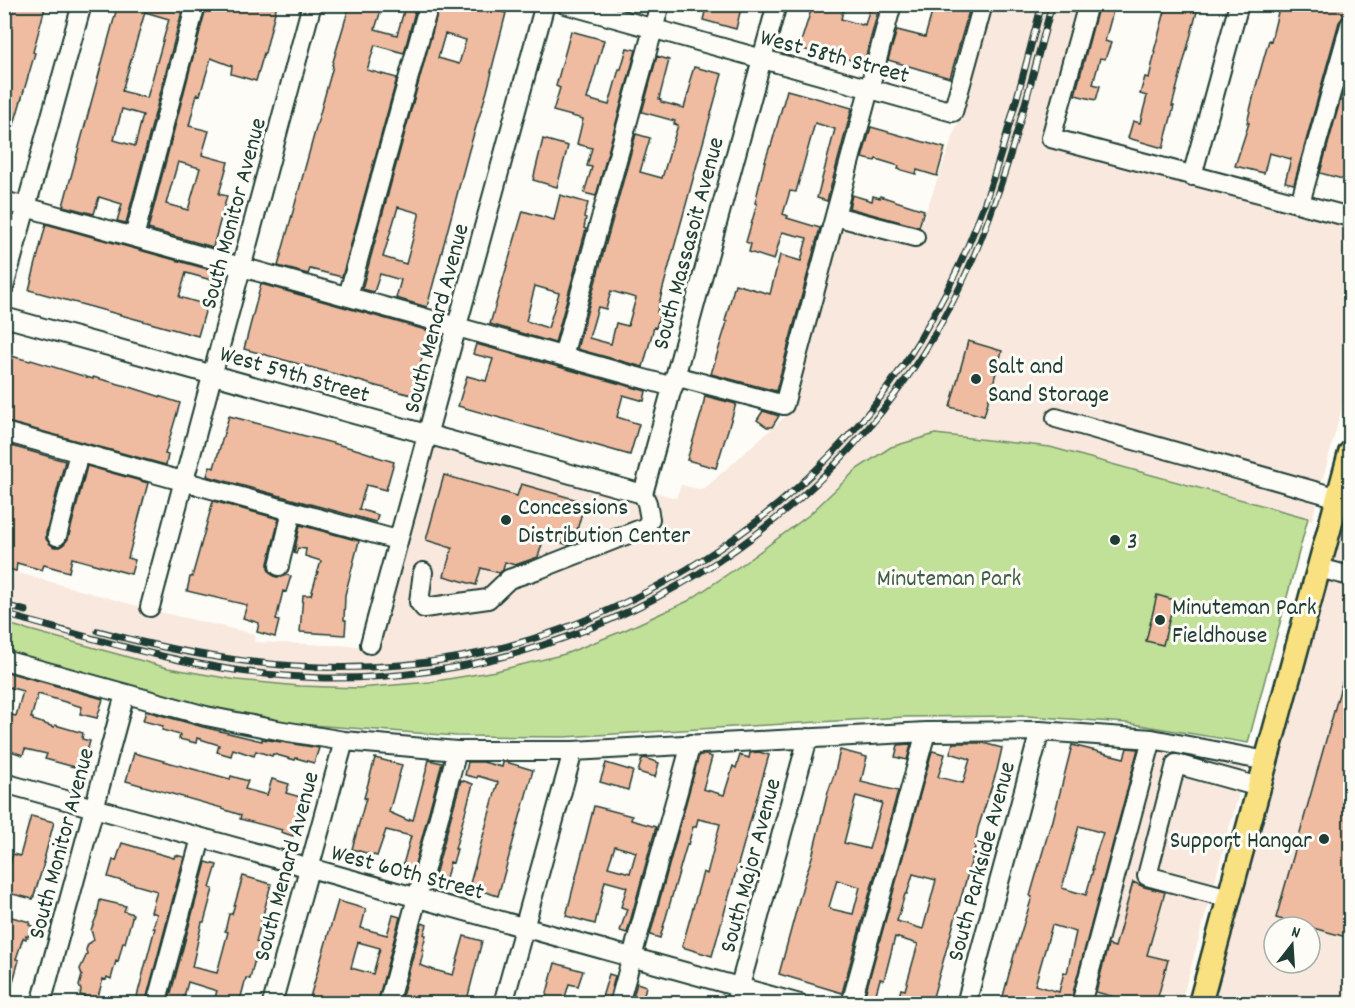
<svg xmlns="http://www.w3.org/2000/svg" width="1355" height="1008" font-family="Dekko,sans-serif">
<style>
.built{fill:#f9e8dd;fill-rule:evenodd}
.green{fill:#c1e098;stroke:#708e66;stroke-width:1.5}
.building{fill:#efbba1;stroke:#1f3d34;stroke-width:1.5;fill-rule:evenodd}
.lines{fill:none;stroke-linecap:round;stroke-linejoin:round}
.minor-casing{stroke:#1f3d34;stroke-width:22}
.major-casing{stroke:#1f3d34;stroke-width:27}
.minor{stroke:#fdfcf7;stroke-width:18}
.major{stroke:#f9e181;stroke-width:22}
.rail-casing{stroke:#1f3d34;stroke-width:7}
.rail{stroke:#fdfcf7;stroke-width:4.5;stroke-dasharray:14;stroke-linecap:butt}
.poi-dot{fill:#1f3d34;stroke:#fdfcf7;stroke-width:2}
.labels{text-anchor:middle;stroke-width:6;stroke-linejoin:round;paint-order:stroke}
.street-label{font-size:24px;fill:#1f3d34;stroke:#fdfcf7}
.poi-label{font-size:24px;fill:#1f3d34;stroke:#fdfcf7;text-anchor:start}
.park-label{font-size:24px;fill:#3f5e48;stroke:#fdfcf7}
</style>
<rect width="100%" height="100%" fill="#fdfcf7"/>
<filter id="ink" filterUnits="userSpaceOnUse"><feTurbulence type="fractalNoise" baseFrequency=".0167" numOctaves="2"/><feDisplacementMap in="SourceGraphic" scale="12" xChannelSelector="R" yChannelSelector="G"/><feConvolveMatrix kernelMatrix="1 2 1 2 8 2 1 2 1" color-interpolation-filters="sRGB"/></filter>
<g filter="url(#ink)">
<!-- built -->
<path class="built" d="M990 5H1081L1044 138 1350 223V377L1312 520 1050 447 935 434 891 447 857 469 809 515 747 561 688 601 625 630 565 654 496 671 430 682 359 688 299 686 237 680 168 668 5 623 4 569 159 612 255 634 254 642 380 647 432 445 651 491 676 498 681 485 703 490 789 413 839 224 914 244 958 123Z
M1350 501V1003L1213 1004 1342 531ZM1274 927H1310V963H1274Z
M1150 746 1247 764 1181 1003 1081 1004Z"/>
<!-- green -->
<path class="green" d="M935 434 1050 447 1308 518 1248 743 1127 723 1027 716 904 717 564 737 456 736 285 723 230 713 5 652 4 623 168 668 237 680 299 686 359 688 430 682 496 671 565 654 625 630 688 601 747 561 809 515 857 469 891 447Z"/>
<!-- building -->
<path class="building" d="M14 4H46L33 52 35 53 8 145 4 144V28L8 18H10Z
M118 4H184L126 223 117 221 122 204 99 197 94 214 63 206ZM145 12 169 19 147 98 122 91ZM122 109 143 115 135 146 114 140Z
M207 4H277L265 53H264L256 81 231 74 232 66 211 58 200 95 197 94 189 126 209 131 202 155 228 162 219 194 227 196 213 247 148 229ZM178 162 200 168 188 210 166 204Z
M350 4H383L375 29 397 35 406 4H417L404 53 375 45 367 70 397 78 342 277 310 269 308 274 278 266 333 66 332 65Z
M440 4H451L450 7 474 12 476 5 506 13 491 72H492L487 91 469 150 427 307 396 298 401 280 380 274 374 292 362 289ZM445 34 466 40 459 64 438 58ZM398 207 419 213V216L406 264 383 257Z
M707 4H742L736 29 703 20Z
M813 4H845L841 19 862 25 863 24 865 25 871 4H880L864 63 834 56V58L799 48Z
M950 4H971L950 78 888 60 897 30 925 37 933 9 948 13Z
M1099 4H1115L1105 41 1111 43 1105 59 1100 58 1093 84 1100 86 1096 100 1075 95Z
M1167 4H1199L1172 106H1174L1163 148 1128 138 1133 121 1140 123 1147 96 1140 94 1145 77 1149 78 1155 52 1154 51Z
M1280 4H1345L1344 7H1350V14L1343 17 1339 22 1294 184 1285 182 1291 159 1269 153 1264 173 1235 166 1249 123H1247L1256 86 1269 40 1271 41Z
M571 31 604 40 587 99 609 105 619 69H621L627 48 636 50 596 196 584 193 592 167 587 166 592 148 577 144 583 119 553 111 560 88 556 86Z
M657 56 669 60 659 99 661 100V102L684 108 691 84 689 83 694 67 722 74 663 288 657 312 660 313 656 328 654 327 643 367 577 349 636 134 650 138 640 172 662 178 678 125 674 124 675 121 642 112ZM611 291 636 298 628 326 616 323 611 344 589 338 598 307 606 309Z
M1350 65V181L1320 173Z
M787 90 852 108 827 201 817 198 835 129 815 123 796 192 790 191 783 214 788 216 787 218 820 228 776 391 711 374 727 322 725 321 735 284 770 294 780 255 801 261 807 238 782 232 774 260 749 252 751 244 746 242 757 204 755 203 765 161 770 146H771Z
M871 127 945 148 937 176 917 170 916 174 898 169 899 166 876 159 875 161 862 158Z
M543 139 568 146 557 187 533 180Z
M560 195 588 203 584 217 586 218 584 228 586 229 555 343 490 324 523 211 554 220ZM535 286 559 293 548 328 526 321Z
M852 195 872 201 873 196 880 198V196L924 210 919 227 849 208Z
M46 224 218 272 215 281 186 273 179 297 207 305 198 336 29 290Z
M261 284 433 332 429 343H426L412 395 376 386 346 377 244 349Z
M968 341 1002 351 984 416 950 407Z
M476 344 646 391 644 401 623 395 617 417 639 424 630 455 458 406 467 376 486 381 493 359 473 354Z
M11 356 30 361 31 360 93 379V377L130 387 180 403 165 454 168 455 166 465 4 421V378Z
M705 396 736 404 716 468 687 460 702 411Z
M763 411 779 416 772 427H767L757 420Z
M229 416 359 450 374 455V456L394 462 386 490 366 485 359 509 378 515 376 522 207 476 210 466 214 468Z
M4 444 65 461 46 533V539L50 544 54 547H60L65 543 68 539 87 466 148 483 128 558 135 560 131 574 72 558 69 572 44 565 42 570 17 563 16 571 4 568Z
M444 475 517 496 521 484 585 502 573 544 569 545 544 538 538 557 515 565 505 562 503 570 499 573 481 568 476 585 444 576 452 548 426 540Z
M213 501 279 519 268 563V569L271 574 276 577H282L286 575 291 576 286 592 283 591 276 620 279 621 275 637 257 632 259 623 243 618 247 605 187 591 190 577H192Z
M300 525 359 541 345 595 344 620H346L345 635 300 632 303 595H311L321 561 305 556 306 549 298 548 296 554 294 553Z
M1157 595 1174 600 1163 645 1146 641Z
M1347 665H1350V938L1276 918Z
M7 672 103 699 97 718 80 714 82 707 38 694 31 718H33V720L54 727 55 725 83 733 82 739 90 741 82 769 45 759 47 754 25 749 23 755 4 749V713L16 716 23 691 4 686Z
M146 711 203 727 262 741V739L319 748 314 763 296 758 295 760 273 754 272 756 256 751 254 756 233 749 231 756 217 752 219 745 197 738 196 743 179 739 180 735 162 730 163 726 143 721Z
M953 743H983L1002 748 997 770 978 828 974 852 931 1004H897L901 989 905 990 918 944 895 937 884 980 880 979 874 1001 864 998 932 751 945 754 938 777 963 783 970 759 950 753ZM913 874 936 880 923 929 897 921 905 894H907Z
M908 744 911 745 907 760 895 757 898 745Z
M1072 745 1124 758 1127 748 1138 749 1070 1004H1001L1014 955 1032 897 1030 896 1051 823 1052 824ZM1079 826 1103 833 1095 856 1092 870H1093L1086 895 1062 888ZM1052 925 1076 932 1067 973 1064 972 1059 992 1035 985Z
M840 750 867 757 861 782 898 791 842 993 779 974 805 878 812 857 828 792 835 772ZM856 796 882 803 869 849 844 843ZM837 880 860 887 853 914 831 909V908L829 907Z
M759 752 769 755 712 956 682 947 703 872 707 874 720 824 698 819 696 827H693L688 845 687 844 660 938 650 935 699 755H706L712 757 703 789 724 795 733 766 736 768 740 755 749 758 750 753Z
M134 753 230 779 231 776 248 781 245 789 267 795 272 779 289 784 286 793 304 798 293 836 281 832 282 830 240 819 241 815 222 809V808L126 781Z
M375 758 402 765 389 812 409 821 410 819 413 820 429 760 442 763 412 875 401 872 411 836 386 830 377 856 352 849 366 798H364Z
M645 758 659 763 655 777 638 772 642 759Z
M468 762H483L502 767 503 762H506L533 770 498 896 469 887 498 782 478 776 477 778 465 775Z
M606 763 633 771 628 790 600 782Z
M461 780 473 784 455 849H457L453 863 450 862 445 883 434 879Z
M594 806 632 816 631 820 656 827 627 933 620 931 627 909 621 907 627 887 605 881 595 924 566 916ZM615 846 636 852 630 873 608 867Z
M31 816 54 822 43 863H44L33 899 4 892V883L13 854 20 856Z
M122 843 174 858 175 855 184 857 145 1004H135L155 928H153L157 914 151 912 157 891 108 877 113 860 116 861Z
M206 862 217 865 210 888 213 889 204 922H202L192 967 217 973 228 932 225 931 229 914H232L243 876 271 884 256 942 259 943 250 979 246 978 239 1004H213L217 991 188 982 182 1004H168Z
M1133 882 1144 887 1165 892 1147 955 1168 960 1156 1004H1116L1118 998 1096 992 1108 945 1115 947Z
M100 900 126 906 124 911 133 914 125 943 123 942 118 962 116 961 111 979 107 977 106 980 103 979 97 1000 80 995 81 990 79 986 82 975 80 969 87 954 86 950 88 944 94 940 91 930 97 915Z
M338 901 366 909 361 928 387 935 393 915 400 917 377 1004H308ZM358 942 380 948 373 974 351 968Z
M4 915 30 922 29 925 32 926 28 937 26 936V939L23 938 16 959 19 960 8 1000H4Z
M422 923 427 925 424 934 426 935 422 950H424L420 965 434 970 453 975 464 936 482 941 466 1004H400Z
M555 963 583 971 578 986 569 984 563 1004H544Z
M609 974 615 976 608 1004H600Z
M637 983 646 986 642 1004H631Z"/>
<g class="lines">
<defs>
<path id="minor" d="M565 4 953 112 983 4
M1088 4 1051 138 1350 217
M1192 176 1239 4
M4 201 673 387
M1300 203 1350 25
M835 216 915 237
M134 237 196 4
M4 287 82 4
M348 296 429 4
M4 317 643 494
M563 356 660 4
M675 376 784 405 892 4
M1056 418 1339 498
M4 432 397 540
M643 494 777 4
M57 536 79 453
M279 566 292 511
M1319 568 1350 576
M423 572 419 602 424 608 488 599 509 579 539 569 646 527 650 519 647 503 643 494
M150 607 312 4
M370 644 545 4
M4 660 206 716 277 730 344 741 457 751H573L926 732 1040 731 1152 739 1267 761
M4 783 800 1004
M1229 898 1147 876 1176 764 1259 787
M41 1004 125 694
M156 1004 201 838
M272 1004 344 741
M388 1004 457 751
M503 1004 573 751
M619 1004 691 744
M735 1004 808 738
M851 1004 926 732
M966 1004 1040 731
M1081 1004 1152 739"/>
<path id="major" d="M1200 1004 1350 453"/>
</defs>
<!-- minor casing -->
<use href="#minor" class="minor-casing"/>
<!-- major casing -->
<use href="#major" class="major-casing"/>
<!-- minor -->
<use href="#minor" class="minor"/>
<!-- major -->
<use href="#major" class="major"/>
<defs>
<path id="rail" d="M4 605 26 611
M4 614C109 643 214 676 324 678 589 682 844 527 960 287 1003 197 1026 100 1052 4
M98 631C198 658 297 674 401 665 613 647 826 510 929 323 943 299 956 274 967 248 1000 171 1020 85 1042 4"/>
</defs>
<!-- rail casing -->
<use href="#rail" class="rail-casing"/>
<!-- rail -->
<use href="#rail" class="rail"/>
</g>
</g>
<!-- markers -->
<g class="poi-dot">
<circle cx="976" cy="379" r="6"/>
<circle cx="506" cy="520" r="6"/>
<circle cx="1115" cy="540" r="6"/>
<circle cx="1160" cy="620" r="6"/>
<circle cx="1324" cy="839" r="6"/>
</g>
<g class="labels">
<!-- street labels -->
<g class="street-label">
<text transform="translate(835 55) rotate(15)" y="8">West 58th Street</text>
<text transform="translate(232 213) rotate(-75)" y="8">South Monitor Avenue</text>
<text transform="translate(687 243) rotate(-75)" y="8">South Massasoit Avenue</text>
<text transform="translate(435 318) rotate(-75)" y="8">South Menard Avenue</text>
<text transform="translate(295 373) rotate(16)" y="8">West 59th Street</text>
<text transform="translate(60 843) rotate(-75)" y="8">South Monitor Avenue</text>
<text transform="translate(980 861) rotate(-75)" y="8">South Parkside Avenue</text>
<text transform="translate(749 865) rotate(-75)" y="8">South Major Avenue</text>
<text transform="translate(285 866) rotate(-75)" y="8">South Menard Avenue</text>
<text transform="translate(408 871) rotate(15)" y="8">West 60th Street</text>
</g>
<!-- poi labels -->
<g class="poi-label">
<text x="988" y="373">Salt and<tspan x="988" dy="28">Sand Storage</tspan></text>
<text x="518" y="514">Concessions<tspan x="518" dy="28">Distribution Center</tspan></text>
<text x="1127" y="548">3</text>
<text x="1172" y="614">Minuteman Park<tspan x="1172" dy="28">Fieldhouse</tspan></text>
<text x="1312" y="847" text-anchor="end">Support Hangar</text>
</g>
<!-- park labels -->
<g class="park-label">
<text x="949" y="585">Minuteman Park</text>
</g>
</g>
<!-- margin -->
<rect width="1355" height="1008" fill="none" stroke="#fdfcf7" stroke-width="24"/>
<rect x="12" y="12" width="1331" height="984" fill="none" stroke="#1f3d34" stroke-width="2" filter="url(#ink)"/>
<!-- north arrow -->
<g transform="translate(1292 945) rotate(17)"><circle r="28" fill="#fdfcf7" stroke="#a4b0a9" stroke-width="1.5"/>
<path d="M0-4.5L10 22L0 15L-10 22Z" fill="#1f3d34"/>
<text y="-9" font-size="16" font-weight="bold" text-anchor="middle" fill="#1f3d34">N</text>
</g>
</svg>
